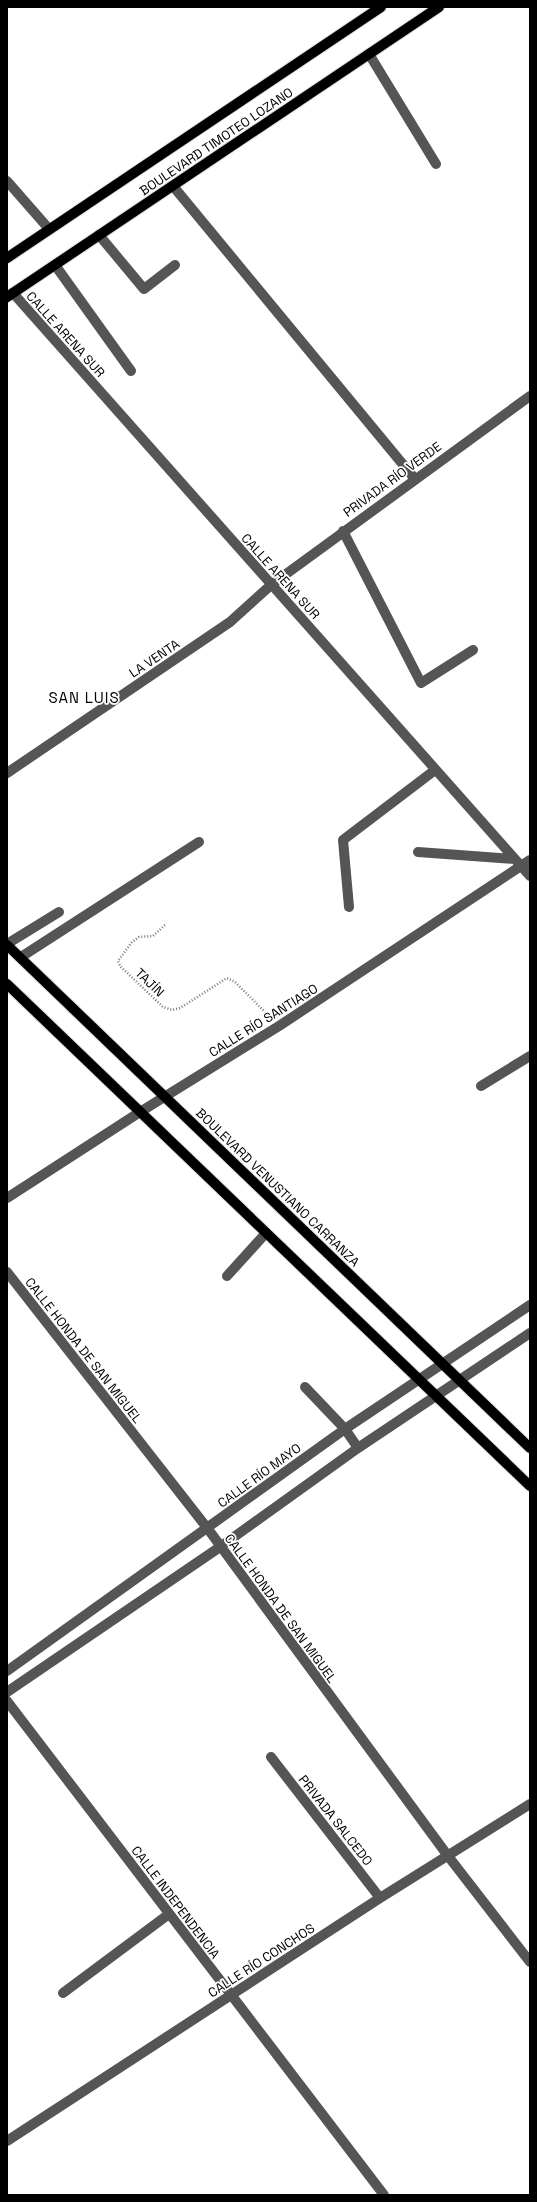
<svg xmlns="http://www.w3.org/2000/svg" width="537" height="2202" font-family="'Space Grotesk',sans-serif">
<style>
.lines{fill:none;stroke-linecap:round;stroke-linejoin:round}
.major-casing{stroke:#dbdbdb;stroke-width:12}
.path{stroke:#777;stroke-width:2.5;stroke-dasharray:1 2;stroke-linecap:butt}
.minor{stroke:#555;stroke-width:10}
.major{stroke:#000;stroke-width:10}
.labels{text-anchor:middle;stroke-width:3.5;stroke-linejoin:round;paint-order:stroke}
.street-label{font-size:13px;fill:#000;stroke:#fff}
.quarter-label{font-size:15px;letter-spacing:1px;fill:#000;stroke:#fff}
</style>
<rect width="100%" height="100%" fill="#fff"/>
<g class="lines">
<defs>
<path id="major" d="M7 258 381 7
M7 297 439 7
M7 945 530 1448
M7 984 530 1486"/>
</defs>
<!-- major casing -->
<use href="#major" class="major-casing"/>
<!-- path -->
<path class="path" d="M165 925 153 936 139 937 132 942 118 961 120 966 163 1007 172 1010 180 1008 227 978 235 982 270 1017"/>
<!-- minor -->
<path class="minor" d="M369 54 436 164
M7 181 49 229
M173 186 415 479
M99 235 144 289 175 265
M55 265 131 371
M13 293 530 876
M343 531 421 683 473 650
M7 773 230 622 271 585 530 396
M418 852 515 859
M349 907 343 840 435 770
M7 944 59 912
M21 957 199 842
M481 1086 530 1056
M7 1198 140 1112 279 1026 530 860
M7 1272 208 1529 448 1856 530 1962
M227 1276 266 1233
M305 1387 345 1429 358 1448
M7 1671 345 1429 530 1305
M7 1692 220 1547 358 1448 530 1333
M7 1701 384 2195
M271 1757 380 1898
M63 1993 169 1914
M7 2141 380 1898 530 1804"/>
<!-- major -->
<use href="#major" class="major"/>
</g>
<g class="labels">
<!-- street labels -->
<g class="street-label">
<text transform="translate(216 141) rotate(-34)" y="5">BOULEVARD TIMOTEO LOZANO</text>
<text transform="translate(66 334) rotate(48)" y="5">CALLE ARENA SUR</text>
<text transform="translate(392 479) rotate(-36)" y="5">PRIVADA RÍO VERDE</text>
<text transform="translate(281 576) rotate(48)" y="5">CALLE ARENA SUR</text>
<text transform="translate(154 658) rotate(-34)" y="5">LA VENTA</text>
<text transform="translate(150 982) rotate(44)" y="5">TAJÍN</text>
<text transform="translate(263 1020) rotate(-32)" y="5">CALLE RÍO SANTIAGO</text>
<text transform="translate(278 1187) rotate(44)" y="5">BOULEVARD VENUSTIANO CARRANZA</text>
<text transform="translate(84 1350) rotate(52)" y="5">CALLE HONDA DE SAN MIGUEL</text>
<text transform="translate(259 1475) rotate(-36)" y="5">CALLE RÍO MAYO</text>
<text transform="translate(281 1608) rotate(54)" y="5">CALLE HONDA DE SAN MIGUEL</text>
<text transform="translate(336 1820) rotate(52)" y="5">PRIVADA SALCEDO</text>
<text transform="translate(176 1902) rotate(53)" y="5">CALLE INDEPENDENCIA</text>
<text transform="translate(261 1960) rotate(-33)" y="5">CALLE RÍO CONCHOS</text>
</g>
<!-- quarter labels -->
<g class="quarter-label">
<text x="84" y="703">SAN LUIS</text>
</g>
</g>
<!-- border -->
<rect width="537" height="2202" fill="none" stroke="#000000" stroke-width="16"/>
</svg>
